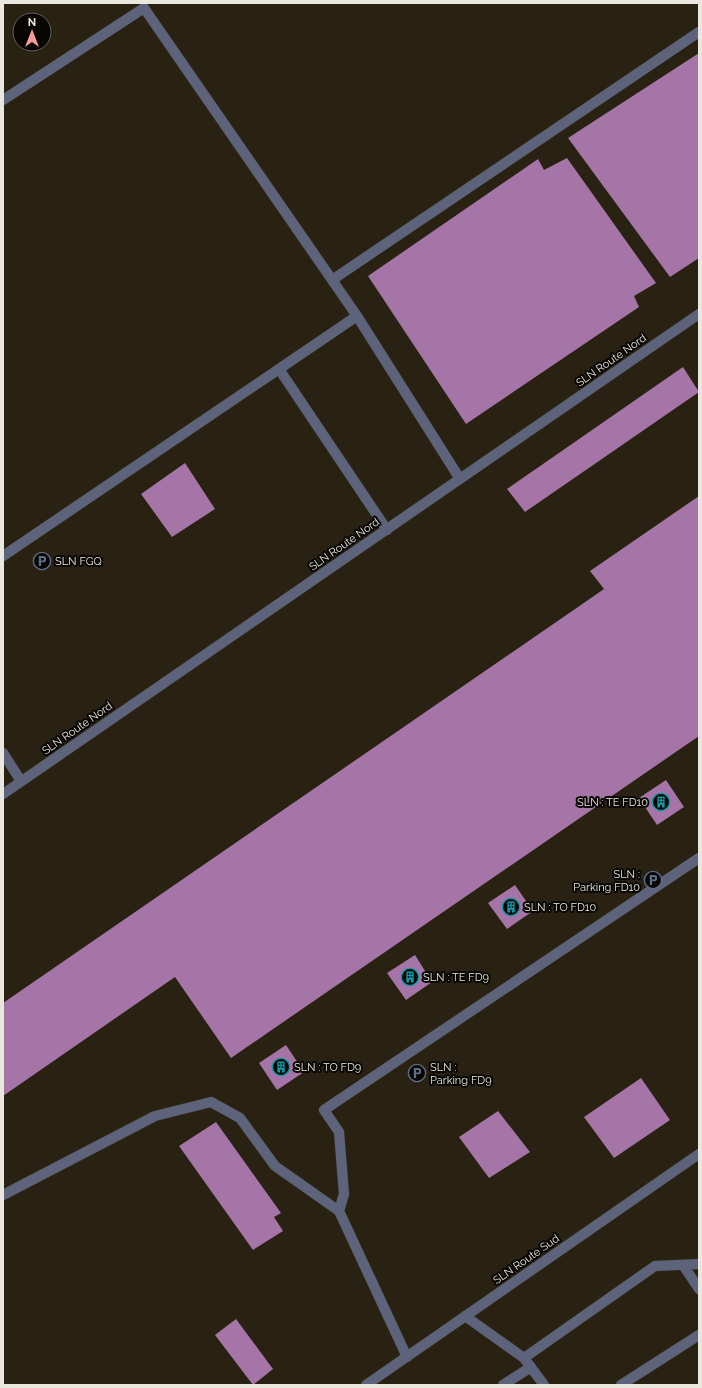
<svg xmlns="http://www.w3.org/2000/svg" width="702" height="1388" font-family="Raleway,sans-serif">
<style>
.industrial{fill:#292111;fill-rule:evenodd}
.building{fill:#a475a6}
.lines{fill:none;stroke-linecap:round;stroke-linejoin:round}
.lane-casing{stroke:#3b382c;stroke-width:11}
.lane{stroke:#5e637c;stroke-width:10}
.labels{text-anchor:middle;stroke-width:4;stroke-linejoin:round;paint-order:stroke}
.street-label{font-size:11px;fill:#eae7df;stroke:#080603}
.poi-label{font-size:11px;fill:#eae7df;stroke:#080603;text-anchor:start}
</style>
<rect width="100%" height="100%" fill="#1f1b0f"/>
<!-- industrial -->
<path class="industrial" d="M3 3H699V1385H3ZM20 20H44V44H20Z"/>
<!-- building -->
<path class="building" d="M699 53V258L670 277 568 138Z
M567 158 656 283 634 296 639 307 466 424 368 276 538 159 544 170Z
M683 367 699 392 525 512 507 489Z
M185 463 215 509 172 537 141 494Z
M699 496V736L231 1058 175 977 3 1096V1003L604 589 590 571Z
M666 780 684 807 657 825 639 798Z
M515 885 533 911 507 929 488 903Z
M415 955 432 982 406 1000 387 973Z
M286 1045 304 1072 277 1090 259 1063Z
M641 1078 670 1120 614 1158 584 1117Z
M498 1111 530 1152 489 1178 459 1137Z
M216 1122 281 1213 274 1217 283 1231 253 1250 179 1146Z
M236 1319 273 1369 253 1385 215 1335Z"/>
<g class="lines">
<defs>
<path id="lane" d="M3 100 144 8 357 316 460 479
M332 280 699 32
M279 369 357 316
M3 556 279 369 387 530
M3 753 21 781
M3 794 699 314
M3 1195 155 1116 211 1102 240 1118 275 1166 339 1211
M683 1265 699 1289
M465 1316 524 1358 544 1385
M407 1357 339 1211 344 1194 339 1132 324 1110 699 858
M524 1358 655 1266 699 1264
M366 1385 699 1154
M503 1385 531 1367
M621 1385 699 1335"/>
</defs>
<!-- lane casing -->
<use href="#lane" class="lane-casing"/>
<!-- lane -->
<use href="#lane" class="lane"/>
</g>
<!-- icons -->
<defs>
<symbol id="parking-ring" viewBox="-11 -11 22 22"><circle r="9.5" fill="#080603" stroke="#5c6f8a" stroke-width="1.5"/><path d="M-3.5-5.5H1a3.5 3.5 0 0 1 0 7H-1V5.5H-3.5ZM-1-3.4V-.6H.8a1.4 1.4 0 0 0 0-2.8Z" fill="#5c6f8a"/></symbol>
<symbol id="building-ring" viewBox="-11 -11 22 22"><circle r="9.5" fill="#080603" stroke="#0f9aa8" stroke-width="1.5"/><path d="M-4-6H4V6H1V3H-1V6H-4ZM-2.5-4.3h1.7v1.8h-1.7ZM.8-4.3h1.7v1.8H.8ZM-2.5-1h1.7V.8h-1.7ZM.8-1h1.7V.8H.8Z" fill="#0f9aa8"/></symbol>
</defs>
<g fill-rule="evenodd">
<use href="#parking-ring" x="32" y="551" width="20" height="20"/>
<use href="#building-ring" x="651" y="792" width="20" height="20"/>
<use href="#parking-ring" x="643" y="870" width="20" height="20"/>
<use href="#building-ring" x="501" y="897" width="20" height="20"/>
<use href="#building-ring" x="400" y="967" width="20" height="20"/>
<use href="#building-ring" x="271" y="1057" width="20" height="20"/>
<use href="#parking-ring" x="407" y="1063" width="20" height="20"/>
</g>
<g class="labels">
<!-- street labels -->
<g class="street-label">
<text transform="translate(611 360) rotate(-35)" y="4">SLN Route Nord</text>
<text transform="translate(344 544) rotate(-35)" y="4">SLN Route Nord</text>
<text transform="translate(77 728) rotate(-35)" y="4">SLN Route Nord</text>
<text transform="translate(526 1259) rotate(-35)" y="4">SLN Route Sud</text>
</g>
<!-- poi labels -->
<g class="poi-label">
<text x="55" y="565">SLN FGQ</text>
<text x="648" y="806" text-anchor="end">SLN : TE FD10</text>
<text x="640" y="878" text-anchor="end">SLN :<tspan x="640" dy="13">Parking FD10</tspan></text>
<text x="524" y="911">SLN : TO FD10</text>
<text x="423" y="981">SLN : TE FD9</text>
<text x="294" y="1071">SLN : TO FD9</text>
<text x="430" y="1071">SLN :<tspan x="430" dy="13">Parking FD9</tspan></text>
</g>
</g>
<!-- border -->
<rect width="702" height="1388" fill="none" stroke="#eae7df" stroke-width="8"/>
<!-- north arrow -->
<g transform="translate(32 32)"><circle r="19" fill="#080603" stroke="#62605b"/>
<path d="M0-3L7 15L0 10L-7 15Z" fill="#f59b98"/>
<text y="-6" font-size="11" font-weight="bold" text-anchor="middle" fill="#eae7df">N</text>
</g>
</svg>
